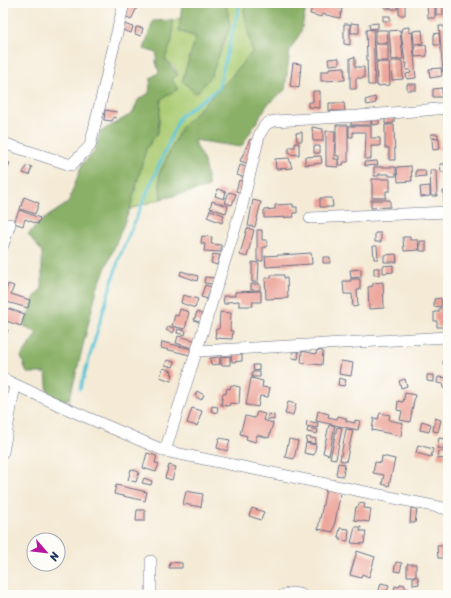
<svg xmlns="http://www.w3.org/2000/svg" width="451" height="598" font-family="Sriracha,sans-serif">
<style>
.green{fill:#accc74;stroke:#647e69}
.forest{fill:#89b066;stroke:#527062}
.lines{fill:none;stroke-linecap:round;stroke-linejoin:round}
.stream{stroke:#5ac5d5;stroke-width:3}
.building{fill:#eca196}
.street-casing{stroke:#677088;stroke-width:12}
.street{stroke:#fff;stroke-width:11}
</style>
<rect width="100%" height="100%" fill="#fdfcf7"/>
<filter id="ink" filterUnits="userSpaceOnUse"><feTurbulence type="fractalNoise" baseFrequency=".025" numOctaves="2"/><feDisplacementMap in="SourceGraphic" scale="8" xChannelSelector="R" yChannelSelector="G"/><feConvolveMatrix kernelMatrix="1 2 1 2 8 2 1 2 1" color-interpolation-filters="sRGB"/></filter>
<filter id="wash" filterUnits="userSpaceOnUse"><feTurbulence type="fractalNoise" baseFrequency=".012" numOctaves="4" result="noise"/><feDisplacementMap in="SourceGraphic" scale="16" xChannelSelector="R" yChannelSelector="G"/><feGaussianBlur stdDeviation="0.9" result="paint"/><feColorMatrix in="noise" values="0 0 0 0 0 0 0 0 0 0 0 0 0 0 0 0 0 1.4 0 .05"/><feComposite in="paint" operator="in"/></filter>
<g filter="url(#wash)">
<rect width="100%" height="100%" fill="#f4ead5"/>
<!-- green -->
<path class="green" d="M226 3H246L244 11 252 52 231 77 181 128 159 174 161 199 130 209 146 149 158 132 161 99 172 79 178 75 174 67 165 59 172 41 173 20 181 18 179 31 196 37 182 81 211 76 230 27Z"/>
<!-- forest -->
<path class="forest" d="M182 3H226L230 27 211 76 196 94 182 81 196 37 179 31Z
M246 3H307L301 32 290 50 285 90 267 105 241 147 194 140 204 162 209 187 161 199 159 174 181 128 231 77 252 52 244 11Z
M173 20 172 41 165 59 178 75 172 79 178 89 161 99 158 132 146 149 130 209 97 289 70 398 64 401 48 396 46 373H27L21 357 37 333 24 326 34 298 42 288V252L28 234 44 219 68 203 82 164 94 152 100 132 133 113 138 100 149 93 151 78 159 72 156 62 157 53 144 49 153 21Z"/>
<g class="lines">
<!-- stream -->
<path class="stream" d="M80 389 119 258 180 116 218 89 240 3"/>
</g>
<g id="blocks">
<!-- building -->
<path class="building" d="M129 3H139L131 20 123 16Z
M313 3H321L342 9 340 18 322 14V17L310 14Z
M384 3H390V8H384Z
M391 3H397L398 9H391Z
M399 3H405V15H399Z
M427 3H435V18H428Z
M436 3H443V15H436Z
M383 16H390V21H383Z
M351 23 359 24V33H351Z
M378 23V28L370 29 369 24Z
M124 24 133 27 131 33 122 30Z
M344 24H350V45L344 44Z
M439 26H444L448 71 443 72Z
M136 27 143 28 141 36 135 34Z
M409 27V33L412 32 416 78 407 79 406 74 411 73 410 70H406L407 63H405L401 32 402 28Z
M373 29 375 85H368L366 30Z
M375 30H387L388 43H375Z
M400 30 403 59 391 60 389 31Z
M422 30 423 43 414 44 413 31Z
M439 33 440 45H434V34Z
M375 44H388V61H376Z
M426 45 427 56 415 57 414 46Z
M355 57V67H364V78H356V89H350V58Z
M339 58V64L329 65 328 59Z
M391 61H402L403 79 392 80Z
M376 62H389L390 85 377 86Z
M293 63 301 64 299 88 290 86Z
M344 67 345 80 321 81V71H329V68Z
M441 68 442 76 430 78 429 69Z
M407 84H416V90H407Z
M442 88V97H433V89Z
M313 91H320V108L308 107V102H313Z
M375 97 376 103 367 105 365 100Z
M329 103H344L345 111H329Z
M105 110 117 112 116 118 113 117 112 121 104 120Z
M385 118H394V123L385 124Z
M372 119H379V124L372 125Z
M351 120 371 121V125H351Z
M336 125H348V162H344L343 165H339V156H336Z
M385 125H394L395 160H389V148H385Z
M349 126H371V138H380V146H371V159H365L366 132H353V137H349Z
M312 127 323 129V141H313Z
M326 131H335L334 159H338V167L326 166Z
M302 132V141H297L296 133Z
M431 134H438V138H431Z
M439 138 440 149 433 150 432 139Z
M250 139 257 141 248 164 240 161Z
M295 143H299V155L289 154V147H295Z
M314 146H320V153H314Z
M321 156 322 163 305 165V157Z
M289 158 292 168 276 169 275 159Z
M3 160 10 163 6 172 3 170Z
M377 161 378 165 365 166 364 162Z
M440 164H448V172H441Z
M27 165 32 167 29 175 23 173Z
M240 165 248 168 245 178 237 175Z
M411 166 412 181 398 182 397 167Z
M374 167H396V176H389V174H379V176H374Z
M416 170H425L426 176 416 177Z
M430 170H436L437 196H431Z
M372 179H390V191H386V198H372Z
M239 180 245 182 242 193 236 191Z
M430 186V196L421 197 420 187Z
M218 189 226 192 224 199 215 196Z
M443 191H448V202H444Z
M229 192 236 194 232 205 225 203Z
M24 197 39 203 35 214 20 209Z
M320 198H332L333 207H320Z
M253 200 261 202 255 227 248 226Z
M371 200H390V207L371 208Z
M212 201 228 206 226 213 210 208Z
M293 204V207H297V213H293L294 217 264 218V210L275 209V205Z
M19 210 40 218 38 224 25 219 23 226 14 223Z
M210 210 224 215 222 223 207 217Z
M247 228 254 230 247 257 240 255Z
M257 230H262V240H267V247H263V261H257Z
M375 233H381V242H375Z
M202 236 212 237 211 244 221 245V252L204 251 205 244 201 243Z
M403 237H410V240H418L419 250 404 251Z
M420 241H426V251H420Z
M373 246H377L378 259H374Z
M311 253 312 264 266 267 265 256Z
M213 254 220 255 217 265 211 263Z
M396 254 397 262H384V255Z
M323 257H330V263H323Z
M252 262 259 263 258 282H252Z
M393 265V272L383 273V266Z
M374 268H379V275H374Z
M361 269V277L351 278 350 270Z
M181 271 198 276 197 281 180 275Z
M271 275H284V278H287L288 298 266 299 265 278H271Z
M205 277 214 278 213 284 204 283Z
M350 279H360V290H357L358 306 353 307 352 294H344L343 281H351Z
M383 282 384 308 369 309 368 287 373 286V283Z
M8 284 14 286 11 294 30 300 28 308 3 301Z
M251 284H260V290H251Z
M205 285 212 287 208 299 201 297Z
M261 291V302H252L253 306H239V301L227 302V304H224L223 296H235V292Z
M183 295 198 299 195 308 181 303Z
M441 298 442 306 434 307V299Z
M3 307 25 314 21 326 3 320Z
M439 308H446L447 327H437V321H434V312H439Z
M180 309 189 312 185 329 172 326 175 315 178 316Z
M197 312 204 315 201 323 194 320Z
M220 312 231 313 230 331H233L232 339 215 338 216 329H219Z
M169 326 175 329 173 333 166 330Z
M3 328 8 330 5 339 3 338Z
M178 329 186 331 185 335 177 333Z
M178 336 194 340 192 348 176 343Z
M162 342 196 350 194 356 161 348Z
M317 350 323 351 322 365 301 363 302 351 316 354Z
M293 351 299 352 298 359 292 358Z
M231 354H242V361L232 362Z
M230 356V365H221V357Z
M444 356H448V365L443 364Z
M219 357 220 364 211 365 210 358Z
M167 360 175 362 173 367 165 365Z
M341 361 353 363 351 376 339 374Z
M253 365H259V370L254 371Z
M163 368 172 371 171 374H173L171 381 160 377Z
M252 372H260V377H252Z
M427 375H434V382L427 381Z
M438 377 448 378V389L443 388 444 384 437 383Z
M251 378 263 381 262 387 270 388 268 397 260 396 258 407 246 405Z
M339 378 346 380 344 386 338 385Z
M405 379 407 386 401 388 399 381Z
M231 385 240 387 239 404 230 403 229 406 221 405 223 393 226 394 227 388 230 389Z
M197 391 204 395 201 400 195 396Z
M405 393 415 395 410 422 400 420 402 411 397 410 398 401 403 402Z
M288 402 296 404 293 415 285 414Z
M212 406 218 407 217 413 211 411Z
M192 408 202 411 197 426 187 423Z
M318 411 329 414 328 417 337 419 338 416 346 418V421L355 423V420L360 421 358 430 316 421Z
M257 412 265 414 263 420 273 423 269 438 257 435 255 442 246 439 247 436 240 434 245 416 255 418Z
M380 413 390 415 389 420 403 423 401 436 372 430 374 418 378 419Z
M268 414 274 415V420L267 419Z
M435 418 441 420 438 432 433 431Z
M307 421 318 423 317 428 306 426Z
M422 421 431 424 429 432 420 430Z
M329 425 335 426 329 455 323 453Z
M337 427 342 428 336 459 330 458Z
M308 428 318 430 317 434 307 432Z
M346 429 353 430 346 462 340 460Z
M307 437 316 439 315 444 306 442Z
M219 438 230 440 227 451 217 448Z
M439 438 445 439 443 449 437 448Z
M289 439 298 441 294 459 285 457Z
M306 443 316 445 314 455 304 453Z
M418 445 433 449 431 457 416 453Z
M438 451 445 452V459L437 458Z
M147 453 157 456 155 463 159 464 156 472 143 468Z
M382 456 395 459 389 486 382 484 384 475 373 473 375 462 381 463Z
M338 463 345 464 343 476 336 475Z
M169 465 176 467 172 480 165 478Z
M131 469 139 472 136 482 128 480Z
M144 478 152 481 151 485 142 483Z
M116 485 147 492 145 501 114 494Z
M326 489 341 492 333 532 318 529Z
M186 491 203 494 201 507 183 504Z
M359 503 365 504 364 508 371 509 369 522 354 520 356 507H358Z
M252 508 264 512 261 520 249 516Z
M411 508 417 509 415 523H410Z
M137 510H145V521H136Z
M355 527H361L360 531H366L364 544 351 543Z
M340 528 349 529 348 541 340 540V537H338Z
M437 546H447L448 558H438Z
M357 551 375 557 369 577 362 574 361 578 350 575Z
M170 562 182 563V568H169Z
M396 562 402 563 400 572 394 571Z
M407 564H416V576H407Z
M413 577H418L419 584 413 585Z
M381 583 389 585 386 595 378 594Z
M400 584 405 585V588L409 589 407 595H393L395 586 399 587Z"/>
</g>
</g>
<g filter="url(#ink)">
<use href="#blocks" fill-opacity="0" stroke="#677088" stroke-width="1"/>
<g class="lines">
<defs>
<path id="street" d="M3 143 71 165 90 146 124 3
M310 218 448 212
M3 245 10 224
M198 351 448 337
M3 379 70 410 165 451 448 509
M165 451 242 206 259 136C263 128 265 122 275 121L358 116 448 108
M3 452 15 385
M151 595V561
M283 595 292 593 302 595"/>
</defs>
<!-- street casing -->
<use href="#street" class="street-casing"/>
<!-- street -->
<use href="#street" class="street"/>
</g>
</g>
<!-- margin -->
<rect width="451" height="598" fill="none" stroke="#fdfcf7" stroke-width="16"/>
<!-- north arrow -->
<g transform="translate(46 552) rotate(118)"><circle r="19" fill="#fdfcf7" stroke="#a3aaba"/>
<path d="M0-3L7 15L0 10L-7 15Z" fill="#b5179e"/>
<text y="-6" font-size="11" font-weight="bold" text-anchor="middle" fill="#1b2f5e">N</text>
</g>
</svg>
